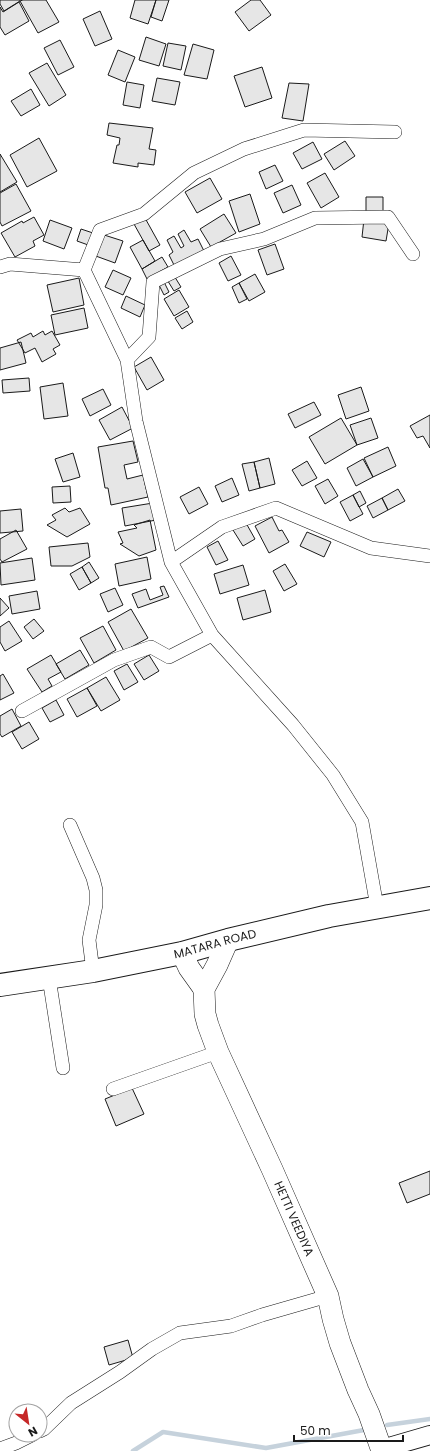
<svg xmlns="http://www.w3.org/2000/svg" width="430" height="1451" font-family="Poppins,sans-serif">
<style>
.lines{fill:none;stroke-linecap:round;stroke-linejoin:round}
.stream{stroke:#c6d2dc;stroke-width:4.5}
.building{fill:#e6e6e6;stroke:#1a1a1a}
.street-casing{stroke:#1a1a1a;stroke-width:14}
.secondary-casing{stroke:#1a1a1a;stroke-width:20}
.primary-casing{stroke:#1a1a1a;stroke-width:22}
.highway-casing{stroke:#1a1a1a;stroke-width:24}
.street{stroke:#fff;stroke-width:13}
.secondary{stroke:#fff;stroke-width:18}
.primary{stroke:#fff;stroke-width:21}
.highway{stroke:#fff;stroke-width:22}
.labels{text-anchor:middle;stroke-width:3;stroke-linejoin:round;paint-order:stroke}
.street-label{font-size:12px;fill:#1a1a1a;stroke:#fff}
</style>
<rect width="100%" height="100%" fill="#fff"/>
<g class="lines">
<!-- stream -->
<path class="stream" d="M387 1425 430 1419
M133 1451 163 1432 266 1448 364 1430"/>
</g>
<!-- building -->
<path class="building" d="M0 0H20V1L4 11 0 4Z
M23 0H46L59 22 38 33 20 1Z
M135 0H156L148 24 130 18Z
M156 0H169L162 21 151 17Z
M251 0H260L271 15 249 31 235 12Z
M19 2 29 21 5 35 0 27V7L3 12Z
M100 11 112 39 95 46 83 19Z
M146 37 166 44 159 66 139 60Z
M60 40 74 67 58 75 44 48Z
M168 43 186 46 181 70 163 66Z
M193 44 214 50 207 79 184 75Z
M118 50 135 57 125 82 108 75Z
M47 63 66 95 49 106 29 73Z
M262 67 272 98 245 107 234 76Z
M157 78 180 82 175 105 152 101Z
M127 82 144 85 140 108 123 105Z
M289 83 309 84 303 121 282 118Z
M31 89 40 105 21 116 11 101Z
M109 123 153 128 149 149 156 150 154 165 138 163V167L113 163 117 145H119L120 138 107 135Z
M39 138 57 171 27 187 10 155Z
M345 141 355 156 334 170 324 154Z
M313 142 322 159 302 169 293 153Z
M0 154 17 182 0 192Z
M275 165 283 181 266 189 259 172Z
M325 173 339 197 321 208 307 183Z
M210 178 222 199 197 213 185 192Z
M16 184 31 211 2 226 0 222V193Z
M292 185 301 205 283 213 274 193Z
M250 194 260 224 239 232 229 201Z
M366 197H383V214L366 215Z
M224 214 236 233 211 247 200 229Z
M34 217 44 235 33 241 35 246 15 257 1 233 22 221 23 223Z
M145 218 160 245 149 251 134 224Z
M364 219 389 223 386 241 362 237Z
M50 220 72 228 64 249 43 241Z
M81 229 96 234 91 246 77 241Z
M184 230 191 242 198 239 204 251 175 267 169 255 173 252 167 240 174 236 181 248 184 246 178 234Z
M101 234 123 241 115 263 93 255Z
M143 240 155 261 142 269 130 247Z
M275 244 284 269 267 275 258 250Z
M231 256 241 275 228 281 219 263Z
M162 257 168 267 147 279 142 269Z
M113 270 131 278 123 295 105 287Z
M173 274 181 287 174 291 166 278Z
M255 274 265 292 249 301 239 283Z
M79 278 84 305 53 312 47 285Z
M164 282 169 292 164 295 159 285Z
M239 283 247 299 239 303 232 287Z
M179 290 189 307 174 316 164 299Z
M126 296 145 305 140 317 121 308Z
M84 308 88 328 55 335 51 315Z
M187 311 193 322 182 329 175 318Z
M43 331 45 335 52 331 60 345 53 349 56 354 42 362 35 348 25 353 17 340 31 333 33 337Z
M21 342 26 363 0 370V348Z
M151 357 164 380 147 390 134 367Z
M29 378 30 391 3 393 2 380Z
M63 383 68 416 44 419 40 387Z
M361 387 369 411 346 419 338 395Z
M103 389 111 405 90 416 82 399Z
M314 402 321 415 295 428 288 414Z
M122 407 133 428 110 440 99 420Z
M430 415V448L423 436 417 438 410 426Z
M341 418 357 445 325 464 309 437Z
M371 418 378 438 357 445 350 425Z
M133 441 138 462 124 465 127 479 143 475 148 497 111 505 108 488H105L98 447Z
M388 447 396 466 373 477 364 458Z
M73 453 80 477 63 482 55 459Z
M269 458 275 484 260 488 254 462Z
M363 459 373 477 356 486 347 468Z
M307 461 317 478 302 486 292 470Z
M254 462 260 488 249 491 242 464Z
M232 478 239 495 222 502 215 486Z
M328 479 338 496 325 504 315 486Z
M70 486 71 502 53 503 52 487Z
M199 487 208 504 189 514 180 497Z
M398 489 405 501 388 510 382 498Z
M360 491 366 503 359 507 353 495Z
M353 495 363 514 350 521 340 502Z
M382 498 388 510 373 518 367 506Z
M153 503 156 520 125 526 122 508Z
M65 508 69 512 80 508 90 524 67 537 47 525 56 520 52 515Z
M21 509 23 531 0 533V511Z
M272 517 279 531 282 530 289 542 269 553 255 526Z
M150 520 156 550 139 556 120 544 123 543 118 532 137 528 134 525Z
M246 523 255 539 243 546 233 530Z
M16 530 27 549 2 562 0 559V539Z
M307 532 331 542 324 557 300 546Z
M218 541 228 560 216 565 207 547Z
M88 543 90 557 72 566H51L49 547Z
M147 557 151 579 119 586 115 564Z
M32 558 35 580 1 585 0 563Z
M89 562 99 578 91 583 82 567Z
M285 564 297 584 284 591 273 571Z
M243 565 249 585 220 594 214 574Z
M82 567 91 583 79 590 70 574Z
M164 586 169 597 138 608 132 594 146 589 150 600 163 595 160 587Z
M115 588 123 605 108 612 100 594Z
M265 590 271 612 243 620 237 598Z
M37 591 40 609 12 614 9 596Z
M0 598 9 608 0 616Z
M131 609 148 638 124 651 108 622Z
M34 619 44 631 33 639 24 627Z
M9 621 22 641 5 651 0 642V627Z
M103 626 116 650 94 663 80 638Z
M80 650 89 665 65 679 56 664Z
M51 655 61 672 48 679 52 686 42 692 27 669Z
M149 655 159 671 144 680 134 664Z
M127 664 138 682 124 690 114 671Z
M3 674 14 693 0 700V676Z
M106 677 120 700 101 711 87 688Z
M87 688 97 706 77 717 67 699Z
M56 700 64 715 50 722 42 708Z
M12 709 21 726 2 737 0 734V716Z
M29 722 39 739 22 749 12 732Z
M132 1088 144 1114 116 1126 105 1099Z
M430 1171V1194L407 1203 399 1183Z
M128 1340 133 1358 109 1365 104 1347Z"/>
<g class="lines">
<defs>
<path id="street" d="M0 267 10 264 84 270 127 360 136 421 171 562 212 635 293 725 333 775 362 822 377 907
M84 270 100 230 144 214 194 173 244 149 304 130 395 132
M127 360 149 337 153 282 220 249 264 239 315 218 388 217 413 254
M171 562 222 527 276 508 371 548 430 556
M22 711 114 660 151 647 169 657 212 635
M70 825 93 878 96 890V905L89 940 93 971
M49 978 63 1068
M113 1089 218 1052
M40 1431 44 1429 71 1403 120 1372 152 1349 180 1333 231 1326 262 1315 328 1296
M0 1449 16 1443 32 1435"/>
<path id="secondary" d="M382 1449 430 1435"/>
<g id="primary">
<path id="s1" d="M228 940 217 965 204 989 205 1014 208 1025 218 1052 272 1169 328 1296 333 1319 340 1343 358 1390 369 1414 382 1451"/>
<path d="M182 953 189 968 204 989"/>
</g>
<g id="highway">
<path id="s2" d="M0 985 93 971 182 953 228 940 329 916 430 898"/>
</g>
</defs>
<!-- street casing -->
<use href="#street" class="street-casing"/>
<!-- secondary casing -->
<use href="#secondary" class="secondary-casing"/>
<!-- primary casing -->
<use href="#primary" class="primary-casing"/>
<!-- highway casing -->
<use href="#highway" class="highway-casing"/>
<!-- street -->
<use href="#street" class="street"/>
<!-- secondary -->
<use href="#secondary" class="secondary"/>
<!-- primary -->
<use href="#primary" class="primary"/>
<!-- highway -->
<use href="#highway" class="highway"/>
</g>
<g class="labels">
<!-- street labels -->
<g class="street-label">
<text dy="4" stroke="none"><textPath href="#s2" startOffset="219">MATARA ROAD</textPath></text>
<text dy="4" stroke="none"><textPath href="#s1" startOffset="303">HETTI VEEDIYA</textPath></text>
</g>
</g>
<!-- north arrow -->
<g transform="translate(28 1423) rotate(150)"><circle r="19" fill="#ffffff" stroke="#a3a3a3"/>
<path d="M0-3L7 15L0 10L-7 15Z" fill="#c62828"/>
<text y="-6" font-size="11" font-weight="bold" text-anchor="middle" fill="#1a1a1a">N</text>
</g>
<!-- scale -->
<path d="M294 1435v6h109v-6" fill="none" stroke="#1a1a1a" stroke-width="2"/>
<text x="300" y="1435" font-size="12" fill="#1a1a1a" stroke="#ffffff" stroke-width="3" paint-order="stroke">50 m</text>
</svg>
